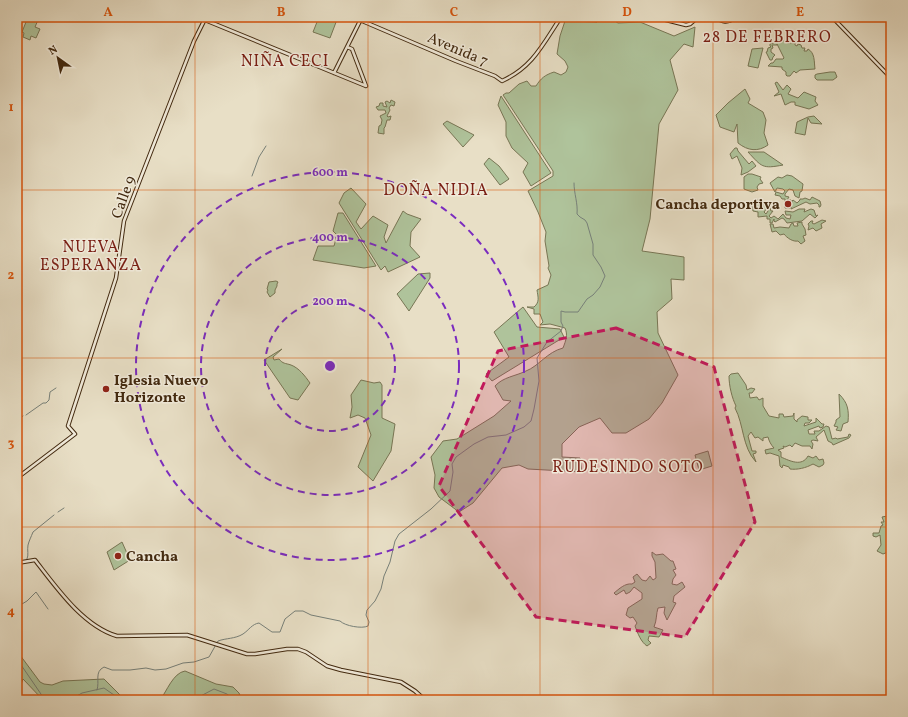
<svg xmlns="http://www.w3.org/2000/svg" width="908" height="717" font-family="Vollkorn,serif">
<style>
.green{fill:#afc39b;stroke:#787655}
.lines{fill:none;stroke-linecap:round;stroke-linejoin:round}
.stream{stroke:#778079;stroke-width:1}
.secondary-casing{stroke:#42290f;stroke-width:4.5}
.secondary{stroke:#f0eada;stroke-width:2.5}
.marked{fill:#c2185b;fill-opacity:0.2;stroke:#c2185b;stroke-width:3;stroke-dasharray:8 5;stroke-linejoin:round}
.grid{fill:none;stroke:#d7540c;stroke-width:1;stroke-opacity:0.55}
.ring{fill:none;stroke:#7b2cbf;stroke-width:2;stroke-dasharray:7 5}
.poi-dot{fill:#8f2418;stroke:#f0eada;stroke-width:1.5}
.labels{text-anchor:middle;stroke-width:3;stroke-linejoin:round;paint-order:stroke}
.street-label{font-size:15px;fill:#42290f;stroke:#f0eada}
.poi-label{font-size:15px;font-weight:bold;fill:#42290f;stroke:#f0eada;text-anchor:start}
.neighbourhood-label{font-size:16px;letter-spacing:1px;fill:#7a1f14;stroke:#f0eada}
.centre{fill:#7b2cbf;stroke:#f0eada;stroke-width:2}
.ring-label{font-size:12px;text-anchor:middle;font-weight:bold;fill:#7b2cbf;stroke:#f0eada;stroke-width:3;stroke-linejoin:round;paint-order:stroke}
.neatline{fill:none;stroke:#d7540c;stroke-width:1.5}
.grid-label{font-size:13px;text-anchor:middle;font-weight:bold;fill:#d7540c}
</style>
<rect width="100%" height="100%" fill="#e8dfc6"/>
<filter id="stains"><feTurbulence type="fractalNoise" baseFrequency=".005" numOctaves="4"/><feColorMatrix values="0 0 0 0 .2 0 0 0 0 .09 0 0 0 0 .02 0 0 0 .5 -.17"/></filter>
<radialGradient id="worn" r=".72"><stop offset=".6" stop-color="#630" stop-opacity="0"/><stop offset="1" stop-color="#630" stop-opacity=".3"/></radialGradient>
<!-- green -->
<path class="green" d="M28 17 38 20 35 27 40 29 36 38 31 36 30 40 23 37 24 33 22 32Z
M319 17H338L330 38 313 32Z
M575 17H586L587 21H570L597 22 593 21 606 17 610 18 618 23 640 22 674 36 695 27 693 47 684 44 670 60 678 90 659 124 650 219 642 251 684 257V280L671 279 672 299 657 312 658 333 678 375 662 403 649 419 626 433H612L600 418 579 427 562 444V457L580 458 582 472 528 469 519 465 502 468 473 503 459 512 439 497 434 488 435 475 431 457 443 441 457 439 494 416 511 401 503 400 495 386C503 377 516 376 526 371 539 366 547 352 563 348 566 340 568 335 565 328L550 324 540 325 543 322 540 314H534V309L527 307H534C540 302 538 297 537 290L548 285 551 275 548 268 549 266 545 241 546 232 538 212 528 191 553 176V171L503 95 506 93H509L519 84 527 81 531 86H536C541 78 545 75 554 72L561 75 566 72 568 67 565 61 557 54 560 36 565 21Z
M775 40H782L788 43H795V45L797 46 798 44 801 45 802 48H805L804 51H807L808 49C815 53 814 61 815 69L800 70 796 73 794 71 790 76H787L786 75V72L782 69V67L768 66 771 63H773L776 59H783L784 58 777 44V45H772L773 48 771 49V52L775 55 773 57 772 60H770L766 52H767L768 48 771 47 770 46V44L774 43Z
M763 48 758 68 748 66 752 49Z
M830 72H835L837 77 833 80H817L815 78V75L817 74Z
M777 82 783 90 787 85 791 89 788 94 798 98 804 92 816 97 815 101 818 105 809 109 795 105V102H791L785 105 781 94 774 96 779 92 775 83Z
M745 89 750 99 748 103 763 112 766 120 764 133 768 145C758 152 748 151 738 143L737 124 734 132 720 127 716 115 728 103Z
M501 96 551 173 531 186 523 172 528 163 512 148 506 136V122L498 105Z
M391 100 395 102 394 106 391 105 389 108 390 110 387 116 388 117 391 116 390 120H387L385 127 384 128V134L378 133 379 126 381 125 382 120 380 116 386 113 385 110H378L376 107 379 106 380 103H383V106L387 107 385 102 387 101 390 103Z
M814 116 822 124 811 123 808 118 805 135 795 133 797 122 808 117Z
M447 121 474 135 463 147 443 124Z
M735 148H737L738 151 749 164 752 161 756 166 748 172 741 175 742 168C740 164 739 160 737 156L732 159 730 154Z
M748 152H764L783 165C762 169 762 167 748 152Z
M489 158 499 166 509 179 500 185 484 164Z
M748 174H752L761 177 760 179 763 183 759 184 757 187 758 190 752 192 744 189V177Z
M787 175 792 176 803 184 802 191 800 192 799 198 795 196 793 190 789 189 785 194V196L789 197 787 200H791L790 208H785V199H782L780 196 775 195 776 192 783 194 785 191 783 189 777 188 775 192 770 183 778 177 782 178Z
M351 188 366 204 356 222 361 229 373 216 388 225 384 237 386 243 403 211 407 214 421 219 411 232 410 246 420 257 388 272 385 266 381 270 339 203 344 193Z
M812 197 820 201 821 205 820 207H819V205L817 203 810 204 806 202 791 209 792 201 793 200 797 203 800 200V199H803L805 198 810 200Z
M755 200H759L767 208 764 212 766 214 770 208 771 211H773L769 216 771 218 774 216 778 219 783 214 786 218 790 219 791 215H786L785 211 793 212 799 209H805L804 212 811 209 814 210 816 216 818 215 815 218 810 214 802 221 787 223 784 219 782 218 775 222 774 221V219L772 223H770V219H767V216L758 217V212L753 211 752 205Z
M338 213H343L376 266 364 268 313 260 318 246H334L337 235 333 231Z
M822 220 826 221 821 224 822 228 816 231 813 228 808 230 809 226 808 224 811 221H813L812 223 814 224Z
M802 222V224L805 229 806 235 803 236 805 241 801 244 798 241C793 242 787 238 784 234L780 235 776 231 772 232 770 224H773L774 228 780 227 789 228 791 224 793 223 794 226H798L797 223Z
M430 273V278L409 311 397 294 418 274Z
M276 281 278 282 277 284V286L275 290V293L270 297 267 292 268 290 267 289 269 282Z
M523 307 537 327 560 329 564 337 492 381 486 374 509 357 494 332Z
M282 349 273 357 274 360 279 359C283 364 285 363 291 365 299 368 305 376 310 383L298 400 290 398 264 360Z
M738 373 746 385 747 390 751 388 755 389 752 393H749L750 398 757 397 759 400 763 398V406L769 416 779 418V414H783L784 417 793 416 794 413V419L797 422V420L802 416 808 417V420H812L809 423H805L804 426 816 422V418L822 424H824L823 427 820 428 819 426 808 430 809 434H815L814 431H819L826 426 829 427 832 439 836 438 837 439 848 437 849 434 851 435 849 438 833 445 832 443 828 441 824 430 816 437 818 441 813 440 811 441 813 444 812 449 810 446H802L795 443 792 447 790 445 785 447 783 446 784 448 778 450 781 452V457C790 461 802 467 808 456L813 458 816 456 819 460 823 459 824 463 823 465 819 467 813 464C806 468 797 470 790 469L789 467 783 465 782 468 780 466 779 456 770 453 766 454 765 450 774 448C771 445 769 441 768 437L763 438V441L758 437 755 438 751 432 748 436 752 451H756V453L753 454 756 462C742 447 744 425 735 408L736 406C732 398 729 386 729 376L731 374Z
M361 380 374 383 380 382 382 385V418L395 424 391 451 373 481 358 467 371 435 365 418 358 415 350 418 352 407 351 395Z
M839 394C848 403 849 410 848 422L843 424 841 431 836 430 838 427 834 426 836 422V420L840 417Z
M708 451 712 466 699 470 695 455Z
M887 516H891V557L888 556V552L883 554 877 551 881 545 880 535 876 537 873 536V533H879L881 526 883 525 881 522H884L882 517Z
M122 542 130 560 114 570 107 552Z
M652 552 656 555 663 554 671 561H673L676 569 673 570 676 575 673 579 672 584 677 585 682 582 685 587 674 596 673 602 676 603 667 620 664 613 665 607 658 608C656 614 657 620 654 627L663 630 659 637 649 636 648 640 651 643 647 646C641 642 638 634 635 626L637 623 633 617 630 618 626 615 628 608 642 599V593L634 587 630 592 626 594 624 590 616 595 614 593C619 589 625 583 632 584L635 582 633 577 637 574 642 580 646 581 650 576 653 580 656 578 655 562 652 556Z
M17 651 40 682 44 684 52 685 63 681 104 679 125 700H43L23 679 20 687H17V674L19 676 17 672Z
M185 671 216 684 233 687 239 693 242 700H160C167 691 173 673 185 671Z"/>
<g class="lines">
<!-- stream -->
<path class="stream" d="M252 176 259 157 266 146
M26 415 43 403H46L49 400 50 392 56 388
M17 420 23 416
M58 512 64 508
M27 559C29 555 27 550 28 545 29 541 31 537 33 532L54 515
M17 607 27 601 36 592 48 609
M17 659 43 697 51 700
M97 690C100 681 94 672 104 667L112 670H130L146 668 155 670 166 669 183 663 194 662 209 657 218 641C226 638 235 639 243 634 249 630 252 624 259 623L272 632H280L285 619 295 611H303L311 615 340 621C345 626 362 629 368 626L369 622 366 615 367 610 375 601 381 589 384 576 390 562 395 541 399 534 431 509 450 491 453 472 452 464 456 457 474 444 488 437 506 435 524 427 531 421 534 409 539 381 537 358 547 342 561 331 563 326 561 322V311L565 312H578L587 299 593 295 600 287 605 276 601 267 593 255V244L587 223 585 220 580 217 577 214C578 203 574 194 574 183
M70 700 82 693 104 688 121 700
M193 700 214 689 227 694 234 700"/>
<defs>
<path id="secondary" d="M654 17 686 25 690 24 698 17
M715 17C722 22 728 24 735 17
M832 17 891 78
M205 20 366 86
M360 20 456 61 495 76 502 81C533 67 543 44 561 17
M347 47 352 49 366 86
M334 73 362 17
M17 478 75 434 68 426 116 278 124 221 194 41 206 17
M17 563 35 560C56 587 83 626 117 636L187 635 247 654H255L287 649H298L306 652 327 666 341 670 401 682 415 691 425 700"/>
</defs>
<!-- secondary casing -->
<use href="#secondary" class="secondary-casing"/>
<!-- secondary -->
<use href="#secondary" class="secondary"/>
</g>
<!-- marked area -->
<path class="marked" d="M616 328 714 367 755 522 685 637 536 617 439 486 498 351Z"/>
<!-- grid -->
<path class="grid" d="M195 17V700M368 17V700M540 17V700M713 17V700M17 190H891M17 358H891M17 527H891"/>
<!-- distance rings -->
<g class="ring">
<circle cx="330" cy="366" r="65"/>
<circle cx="330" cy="366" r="129"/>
<circle cx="330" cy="366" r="194"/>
</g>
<!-- markers -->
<g class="poi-dot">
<circle cx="788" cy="204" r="4"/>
<circle cx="106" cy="389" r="4"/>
<circle cx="118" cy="556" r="4"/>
</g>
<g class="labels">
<!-- street labels -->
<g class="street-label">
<text transform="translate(458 49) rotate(23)" y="5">Avenida 7</text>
<text transform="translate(123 197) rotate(-70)" y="5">Calle 9</text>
</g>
<!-- poi labels -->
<g class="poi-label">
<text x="780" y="209" text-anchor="end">Cancha deportiva</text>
<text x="114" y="385">Iglesia Nuevo<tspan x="114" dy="17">Horizonte</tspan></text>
<text x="126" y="561">Cancha</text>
</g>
<!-- neighbourhood labels -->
<g class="neighbourhood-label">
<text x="767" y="42">28 DE FEBRERO</text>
<text x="285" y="66">NIÑA CECI</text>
<text x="436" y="195">DOÑA NIDIA</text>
<text x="91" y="252">NUEVA<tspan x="91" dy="18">ESPERANZA</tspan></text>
<text x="628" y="472">RUDESINDO SOTO</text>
</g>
</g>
<circle cx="330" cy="366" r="6" class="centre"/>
<g class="ring-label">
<text x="330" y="176">600 m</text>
<text x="330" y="241">400 m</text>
<text x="330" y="305">200 m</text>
</g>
<!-- margin -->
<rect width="908" height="717" fill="none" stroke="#e8dfc6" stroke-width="44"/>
<!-- north arrow -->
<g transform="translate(58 58) rotate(327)" stroke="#f0eada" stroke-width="3" paint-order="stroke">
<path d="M0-3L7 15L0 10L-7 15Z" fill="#42290f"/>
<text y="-6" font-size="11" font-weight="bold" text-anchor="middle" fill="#42290f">N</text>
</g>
<rect x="22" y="22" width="864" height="673" class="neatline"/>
<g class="grid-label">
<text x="108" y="16">A</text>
<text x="281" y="16">B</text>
<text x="454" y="16">C</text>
<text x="627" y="16">D</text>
<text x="800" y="16">E</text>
<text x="11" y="111">1</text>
<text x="11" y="279">2</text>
<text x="11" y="447">3</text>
<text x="11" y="615">4</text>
</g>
<rect width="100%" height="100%" filter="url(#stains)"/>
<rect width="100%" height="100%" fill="url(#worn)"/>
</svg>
